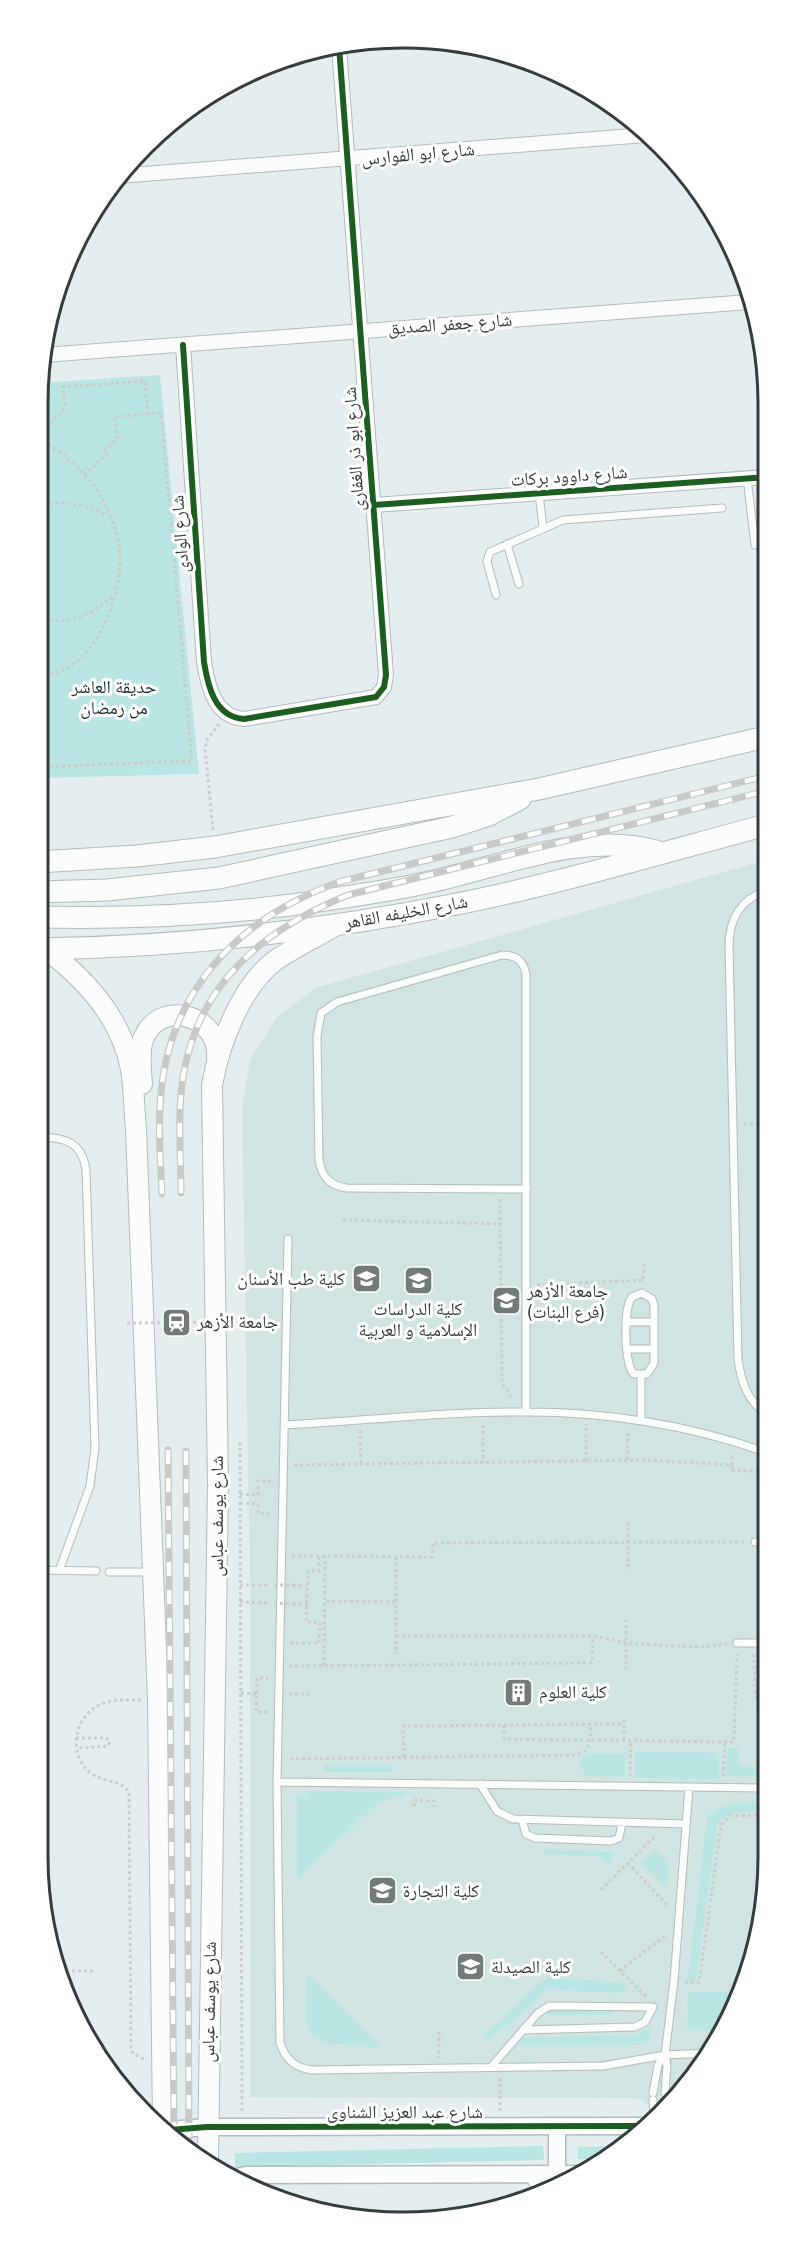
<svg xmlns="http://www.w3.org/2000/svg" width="806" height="2260" font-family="'Public Sans','Noto Naskh Arabic',sans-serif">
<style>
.built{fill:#d0e4e2}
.green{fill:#b9e5e2}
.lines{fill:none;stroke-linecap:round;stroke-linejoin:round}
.service-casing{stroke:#b3bbbb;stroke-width:9}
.minor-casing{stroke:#b3bbbb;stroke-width:16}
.tertiary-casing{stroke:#b3bbbb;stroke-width:19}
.secondary-casing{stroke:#b3bbbb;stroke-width:22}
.primary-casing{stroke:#b3bbbb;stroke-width:23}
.path{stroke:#c9cdcc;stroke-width:3;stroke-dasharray:3 3;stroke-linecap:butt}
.service{stroke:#fbfcfc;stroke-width:7}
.minor{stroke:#fbfcfc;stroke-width:14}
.tertiary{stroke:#fbfcfc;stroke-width:16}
.secondary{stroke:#fbfcfc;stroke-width:20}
.primary{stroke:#fbfcfc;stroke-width:21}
.rail-casing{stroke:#c8caca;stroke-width:7}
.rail{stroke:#fff;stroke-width:4.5;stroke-dasharray:14;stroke-linecap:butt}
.path-bridge{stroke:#c9cdcc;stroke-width:3;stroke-dasharray:3 3;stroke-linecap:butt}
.cycleway-casing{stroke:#fff;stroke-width:10}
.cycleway{stroke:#1b5e20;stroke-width:6}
.labels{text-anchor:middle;stroke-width:6;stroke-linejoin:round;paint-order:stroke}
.street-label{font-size:18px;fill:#353d3c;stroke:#fff}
.park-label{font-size:18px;fill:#19302e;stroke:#fff}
.poi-label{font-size:18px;fill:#353d3c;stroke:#fff;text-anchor:start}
.rim{fill:none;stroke:#353d3c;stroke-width:3}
</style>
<rect width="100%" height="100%" fill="#e4eeee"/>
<!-- built -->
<path class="built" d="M766 860 768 1857 756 1951 707 2060 661 2104H645L642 2100 629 2098 250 2097V1585L242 1108 250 1060 276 1018 315 988Z"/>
<!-- green -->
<path class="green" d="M160 375 199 774 38 778V403L40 383Z
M727 1748 739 1749 738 1766 768 1768V1775L726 1776Z
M635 1752 719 1753V1779L635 1778Z
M586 1754H625V1777L585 1775 579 1764Z
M324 1765H393V1772H324Z
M306 1791 405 1792 403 1797 386 1799 376 1804 297 1881V1796H306Z
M768 1802V1812C752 1812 727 1808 717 1825L696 1981 688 1980 707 1818C717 1802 751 1802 768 1802Z
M656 1849 669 1865 666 1887 641 1863Z
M543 1850 615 1852 609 1864 597 1856 543 1854Z
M309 1976 379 2045 380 2048 327 2043 312 2036 306 2021V1979Z
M550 1977 625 1983 628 1989 615 1993 549 1989 488 2041 483 2037 541 1982Z
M688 1992H737L720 2031 687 2030Z
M546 2011H613V2015H546Z
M653 2026 649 2041 636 2045H519L522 2038 633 2035Z
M543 2146 544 2160 235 2167V2153Z
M621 2146 608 2159H578V2147Z"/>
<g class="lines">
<defs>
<path id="service" d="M747 478 755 545
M539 493 543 528
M507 544 519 584
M496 595 487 561 490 552 563 520 722 508
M766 891C741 899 729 919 729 946L738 1359C741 1381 747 1402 768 1415
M38 1137C63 1137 82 1141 86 1170L95 1448 90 1486 59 1571
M288 1239 277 1782 280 2043C286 2060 295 2068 312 2070L603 2066 665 2055 710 2053
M642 1293 652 1299 654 1305V1363L647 1374H634C624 1365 623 1308 632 1297Z
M627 1322H654
M627 1349H654
M641 1375V1421
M526 1412V974C523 960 516 955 502 955L337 1002 321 1013 317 1036 319 1160C322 1177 329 1185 346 1188L527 1189
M285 1425C365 1421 446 1411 526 1412 608 1412 690 1425 768 1453
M755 1542H768
M38 1570 96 1571
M109 1572H151
M737 1643H768
M277 1782 768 1788
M480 1784 497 1811 513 1819 686 1824
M522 1820 526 1834 535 1838 611 1841 619 1838 622 1823
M491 2067 538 2013 549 2006 653 2007 645 2022 635 2027 523 2030
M653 2093 658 2065 665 2055
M665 2093 667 2065 665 2055 674 1981 689 1787
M653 2100 654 2113
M664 2103 665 2101"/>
<path id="minor" d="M118 176 645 135
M183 345 204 662C208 687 215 717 244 719L376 697 384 687 386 675 339 46
M44 355 749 302
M374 505 766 477
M532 2175 541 2190"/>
<path id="tertiary" d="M169 2130 207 2127 641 2126
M557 2175V2126
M233 2178 246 2175 576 2174"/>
<path id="secondary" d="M44 948C85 978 121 1017 131 1069 134 1088 134 1109 136 1129L158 1700 163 2125
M142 1084C141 1070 138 1050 144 1037 162 997 221 1017 217 1058
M208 2159 218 1484 212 1085C219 1045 241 985 276 960 295 947 317 937 336 925"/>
<path id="primary" d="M38 862 137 856 215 847 539 789 766 737
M38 892 107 890 219 878 452 827 489 815 520 799
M38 917C136 919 234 915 332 899 366 894 400 889 434 881 506 865 583 831 656 851
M38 949C181 947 322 931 462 903 564 882 665 852 766 825"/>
</defs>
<!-- service casing -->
<use href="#service" class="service-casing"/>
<!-- minor casing -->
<use href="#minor" class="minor-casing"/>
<!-- tertiary casing -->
<use href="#tertiary" class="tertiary-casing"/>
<!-- secondary casing -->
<use href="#secondary" class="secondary-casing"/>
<!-- primary casing -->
<use href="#primary" class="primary-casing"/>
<!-- path -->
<path class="path" d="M38 437 65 408 63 387 145 381 148 414
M38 438C78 459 111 498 119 545 126 592 95 677 38 675
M38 508C62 497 84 506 108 515
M38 616C66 628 90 615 112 597
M38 767 192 761 161 413 114 417 118 439 104 450 107 454 84 474
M213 830 205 749 207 740 219 724
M744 1124H767
M500 1199 502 1384 510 1393V1400
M343 1220 500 1224
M643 1279 644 1263
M537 1285 643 1280
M501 1293H514
M483 1425V1463
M360 1430 361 1464
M240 1442 242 2112
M627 1460 628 1429
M586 1461V1424
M294 1465 645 1460 732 1465 731 1470 768 1472
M732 1465V1452
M240 1494 258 1495V1481H273
M240 1503 258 1504V1513L271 1514
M628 1522V1571
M292 1556 432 1557 433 1543 746 1542
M396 1557V1654
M240 1585H269
M293 1585 307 1586
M326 1601 396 1602
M240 1602 269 1603
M293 1604H307
M396 1636H593L633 1644 701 1647 727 1644
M290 1643H319
M319 1643 320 1622H306L308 1571H319V1556
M754 1654 755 1693 768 1744
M289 1666 592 1663 593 1637
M324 1666 325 1556
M626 1670V1620
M755 1672H768
M241 1693 256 1694
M755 1693H764L768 1698
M289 1694H311
M141 1700C130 1700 119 1699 108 1702 84 1707 70 1734 79 1757 91 1788 121 1775 129 1793L131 2048 133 2054 144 2059
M267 1712H256L257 1678H268
M504 1725V1739L734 1742 737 1654
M76 1738H106L110 1741 108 1746 77 1748
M624 1740V1719
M404 1757 403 1726 624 1724
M290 1759 576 1755C592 1751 591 1738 591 1724
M630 1776 631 1740
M723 1776 725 1742
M414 1806V1800L434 1801V1807
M628 1863 667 1905
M601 1890 655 1836
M601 1952 646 1996
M60 1971H94
M620 1971 666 1935
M685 1982 699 1983 721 1825 730 1816 768 1815
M439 2032V2058
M500 2111V2078"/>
<!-- service -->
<use href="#service" class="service"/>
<!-- minor -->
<use href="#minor" class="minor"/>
<!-- tertiary -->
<use href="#tertiary" class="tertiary"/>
<!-- secondary -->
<use href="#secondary" class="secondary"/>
<!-- primary -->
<use href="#primary" class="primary"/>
<defs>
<path id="rail" d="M181 1193C181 1166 179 1138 180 1111 183 999 250 935 348 895L766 791
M162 1194C161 1165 158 1135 160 1107 165 994 236 919 339 882L766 776
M168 1450 174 2133
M186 1451 189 2145"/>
</defs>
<!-- rail casing -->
<use href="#rail" class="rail-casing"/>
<!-- rail -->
<use href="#rail" class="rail"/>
<!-- path-bridge -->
<path class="path-bridge" d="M127 1323 225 1322
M274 1585H293
M274 1603 293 1604"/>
<defs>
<path id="cycleway" d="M183 345 204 662C208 687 215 717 244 719L376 697 384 687 386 675 339 46
M374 505 766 477
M169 2130 207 2127 641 2126"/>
</defs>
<!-- cycleway casing -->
<use href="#cycleway" class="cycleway-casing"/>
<!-- cycleway -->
<use href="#cycleway" class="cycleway"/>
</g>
<!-- icons -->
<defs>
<symbol id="university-square" viewBox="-11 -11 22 22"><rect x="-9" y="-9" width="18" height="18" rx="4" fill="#727b7a" stroke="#fff"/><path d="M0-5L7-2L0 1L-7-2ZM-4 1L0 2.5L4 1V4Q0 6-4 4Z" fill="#fff"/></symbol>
<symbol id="station-square" viewBox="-11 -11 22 22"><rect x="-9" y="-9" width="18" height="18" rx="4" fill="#727b7a" stroke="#fff"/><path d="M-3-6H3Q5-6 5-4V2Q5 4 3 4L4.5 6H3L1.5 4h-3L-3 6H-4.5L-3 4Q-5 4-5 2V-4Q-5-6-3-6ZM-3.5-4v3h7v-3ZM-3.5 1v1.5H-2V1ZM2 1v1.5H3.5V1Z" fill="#fff"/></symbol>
<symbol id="building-square" viewBox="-11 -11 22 22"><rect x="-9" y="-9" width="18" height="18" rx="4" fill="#727b7a" stroke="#fff"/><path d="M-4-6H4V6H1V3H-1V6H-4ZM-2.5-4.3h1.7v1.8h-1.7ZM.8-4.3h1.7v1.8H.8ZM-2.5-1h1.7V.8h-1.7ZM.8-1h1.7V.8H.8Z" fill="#fff"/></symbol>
</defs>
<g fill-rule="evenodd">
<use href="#university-square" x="350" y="1262" width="33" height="33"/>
<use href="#university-square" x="402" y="1264" width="33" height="33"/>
<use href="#university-square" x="490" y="1284" width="33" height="33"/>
<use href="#station-square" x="160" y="1306" width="33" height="33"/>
<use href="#building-square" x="502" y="1676" width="33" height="33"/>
<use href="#university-square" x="366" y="1874" width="33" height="33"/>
<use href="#university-square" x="454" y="1950" width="33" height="33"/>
</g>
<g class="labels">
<!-- street labels -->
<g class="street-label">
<text transform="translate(418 154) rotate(-5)" y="6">شارع ابو الفوارس</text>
<text transform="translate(450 324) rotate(-4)" y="6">شارع جعفر الصديق</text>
<text transform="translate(354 449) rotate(-94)" y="6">شارع ابو ذر الغفارى</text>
<text transform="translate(569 476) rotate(-4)" y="6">شارع داوود بركات</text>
<text transform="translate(180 534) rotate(-94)" y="6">شارع الوادى</text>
<text transform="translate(406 912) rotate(-10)" y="6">شارع الخليفه القاهر</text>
<text transform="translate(217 1516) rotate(-90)" y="6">شارع يوسف عباس</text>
<text transform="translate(209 2002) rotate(-89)" y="6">شارع يوسف عباس</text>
<text x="405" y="2118">شارع عبد العزيز الشناوى</text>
</g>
<!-- park labels -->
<g class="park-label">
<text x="114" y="693">حديقة العاشر<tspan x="114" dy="21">من رمضان</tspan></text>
</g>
<!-- poi labels -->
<g class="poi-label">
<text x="345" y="1285" text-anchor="end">كلية طب الأسنان</text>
<text x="527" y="1297">جامعة الأزهر<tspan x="527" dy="21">(فرع البنات)</tspan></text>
<text x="418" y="1315" text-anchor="middle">كلية الدراسات<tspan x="418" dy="21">الإسلامية و العربية</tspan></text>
<text x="197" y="1328">جامعة الأزهر</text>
<text x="539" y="1698">كلية العلوم</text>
<text x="403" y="1897">كلية التجارة</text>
<text x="491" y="1973">كلية الصيدلة</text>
</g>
</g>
<!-- crop -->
<path d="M0 0H806V2260H0ZM403 48H403A355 355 0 0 1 758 403V1857A355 355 0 0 1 403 2212H403A355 355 0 0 1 48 1857V403A355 355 0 0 1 403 48Z" fill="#fff" fill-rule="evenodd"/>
<path class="rim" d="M403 48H403A355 355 0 0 1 758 403V1857A355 355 0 0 1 403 2212H403A355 355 0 0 1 48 1857V403A355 355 0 0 1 403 48Z"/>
</svg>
